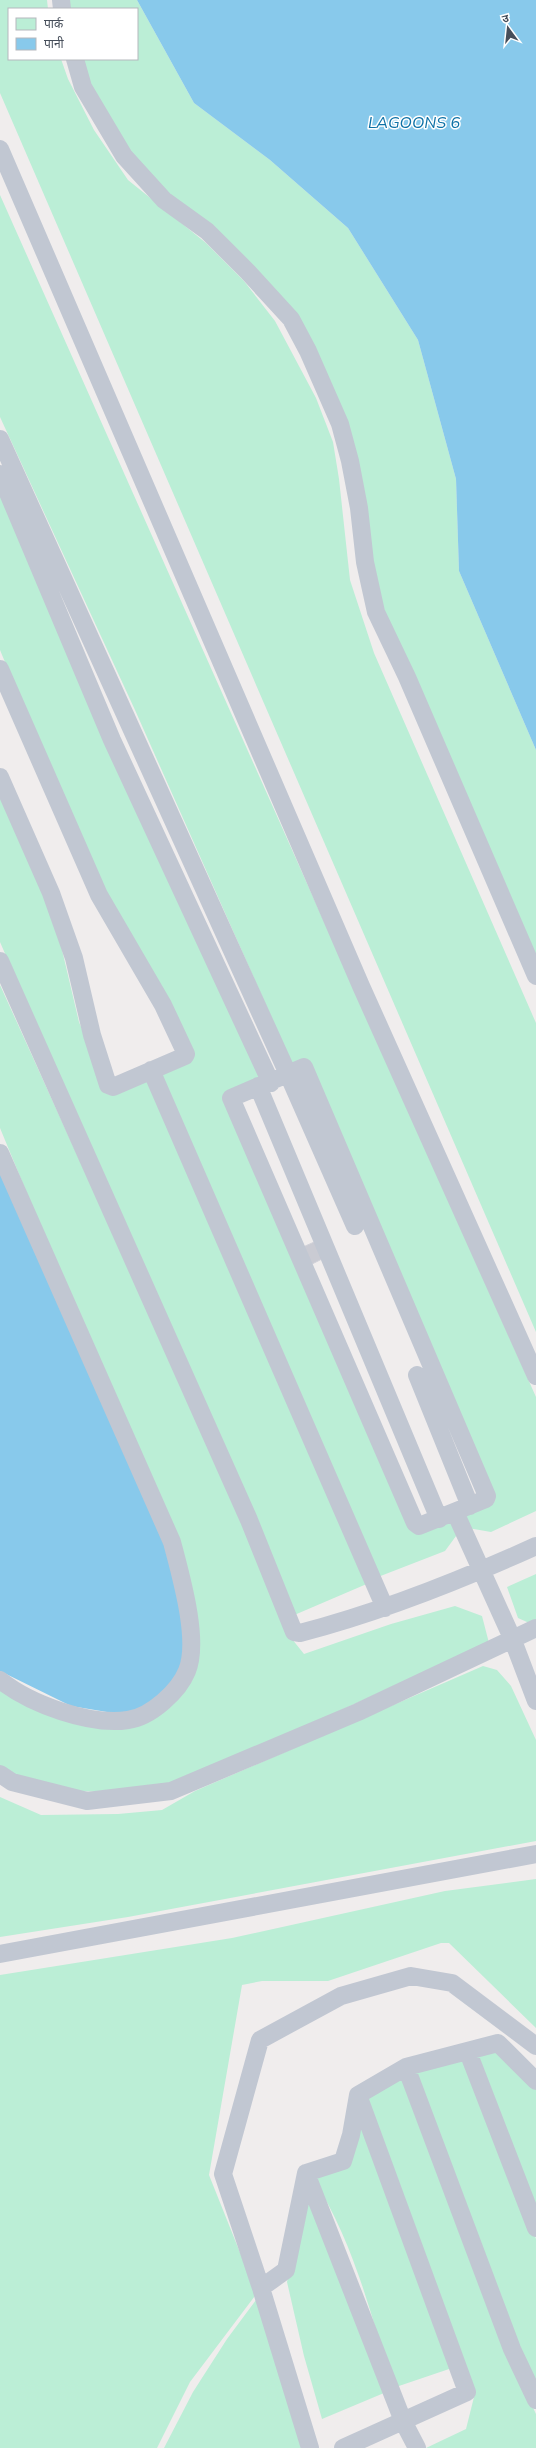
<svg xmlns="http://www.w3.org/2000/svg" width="536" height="2448" font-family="Mulish,'Noto Sans Devanagari',sans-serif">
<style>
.green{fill:#bbeed6}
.water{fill:#88c9eb}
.building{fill:#cacbd3;stroke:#d1d2d9}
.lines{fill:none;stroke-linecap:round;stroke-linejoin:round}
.lane{stroke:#c1c7d2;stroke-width:18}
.labels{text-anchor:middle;stroke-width:3;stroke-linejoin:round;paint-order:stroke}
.water-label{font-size:16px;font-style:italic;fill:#0d71a6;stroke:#fff}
</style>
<rect width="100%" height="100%" fill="#f0eded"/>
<!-- green -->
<path class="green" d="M0 0H47L48 9H9V59H61L68 79 94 130 128 180 206 243 244 281 275 321 316 398 333 442 339 479 350 580 374 653 536 1023V1332L0 93Z
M64 0H137L194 103 270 160 348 228 418 340 456 479 459 571 536 750V966L383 608 313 349 128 152 87 84 79 59H137V9H65Z
M0 195 536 1397V1511L491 1532 468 1528 462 1515 495 1501 293 1066 135 710 0 417Z
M0 482 267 1081 227 1097 384 1462 411 1531 452 1519 459 1532 445 1551 378 1577 154 1071 187 1058 74 829 0 650Z
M0 794 54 916 79 1022 109 1095 149 1078 369 1583 292 1616 0 942Z
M0 985 230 1492 284 1629 304 1654 391 1624 455 1606 482 1616 489 1643 182 1782 117 1792 70 1791 21 1778 0 1766V1685L92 1721 173 1701 192 1681 197 1633 69 1295 0 1128Z
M536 1574V1626L518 1618 507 1587Z
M483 1666 497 1670 511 1686 536 1740V1841L128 1917 0 1937V1797L41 1815 118 1814 162 1810 195 1791Z
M536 1879V2028L449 1943H441L328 1981H262L242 1985 209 2175 247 2270 261 2288 190 2382 157 2448H0V1975L232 1938 445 1891Z
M498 2045 536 2090V2220L470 2053Z
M467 2055 536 2239V2384L516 2343 409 2069Z
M404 2071 505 2349 536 2414V2448H426L466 2429 475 2393 361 2097Z
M358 2102 455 2367 393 2388C372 2317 354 2243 314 2180L344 2162Z
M309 2187 384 2393 322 2419 304 2356 287 2282Z
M259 2296 303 2448H164L193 2392 227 2339Z"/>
<!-- water -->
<path class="water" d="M137 0H536V750L459 571 456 479 418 340 348 228 270 160 194 103Z
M0 1159 169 1543 187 1629 184 1668 163 1695 137 1712H107L71 1706 0 1671Z"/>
<!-- building -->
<path class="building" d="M321 1239 328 1256 310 1265 303 1247Z"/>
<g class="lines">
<!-- lane -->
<path class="lane" d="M61 0 62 9
M75 59 83 87 124 156 164 200 207 231 248 272 291 319 308 351 340 424 350 461 359 508 365 562 376 612 407 677 536 976
M0 149 361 986 536 1376
M0 439 288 1074 355 1226
M0 474 112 740 271 1083
M0 669 99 895 163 1005 186 1054 185 1056 113 1087 108 1085 92 1035 74 958 51 893 0 777
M0 961 249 1520 294 1632 300 1633C381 1612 459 1581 536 1546
M304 1067 487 1496 486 1499 419 1526 415 1523 231 1098Z
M151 1070 385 1608
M258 1086 439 1519
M0 1153 172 1542C180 1573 200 1640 187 1671 179 1691 151 1717 128 1720 90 1726 30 1704 0 1680
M417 1375 470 1506
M455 1512 512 1638 536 1701
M0 1774 12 1782 87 1801 171 1791 358 1712 536 1628
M0 1954 536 1854
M468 2052 536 2228
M406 2067 512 2349 536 2400
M306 2173 403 2421 417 2448
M261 2288 286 2270 306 2173 343 2161 351 2135 358 2095 406 2067 498 2043 536 2081
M310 2448 261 2288 223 2174 260 2040 341 1996 411 1976 452 1983 536 2046
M343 2448 467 2392 358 2095"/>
</g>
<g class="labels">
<!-- water labels -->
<g class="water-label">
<text x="414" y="128">LAGOONS 6</text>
</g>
</g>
<!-- legend -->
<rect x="8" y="8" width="130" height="52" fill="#ffffff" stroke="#b5b8bd"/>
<rect x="16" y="18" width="20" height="12" fill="#bbeed6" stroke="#b5b8bd"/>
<text x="44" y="28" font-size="12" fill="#464e5a">पार्क</text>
<rect x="16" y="38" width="20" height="12" fill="#88c9eb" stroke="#b5b8bd"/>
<text x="44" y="48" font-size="12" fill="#464e5a">पानी</text>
<!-- north arrow -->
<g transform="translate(508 28) rotate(345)" stroke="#ffffff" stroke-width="3" paint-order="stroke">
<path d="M0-3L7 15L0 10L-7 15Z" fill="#464e5a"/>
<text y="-6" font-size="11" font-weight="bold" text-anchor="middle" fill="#464e5a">उ</text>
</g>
</svg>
